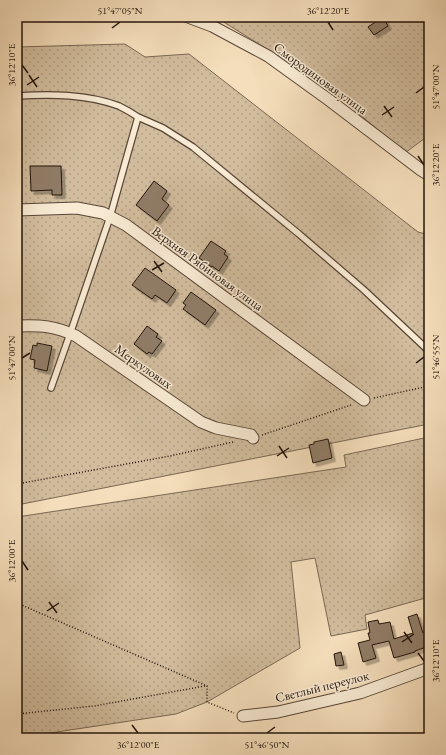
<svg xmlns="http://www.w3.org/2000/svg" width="446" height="755" font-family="'EB Garamond',serif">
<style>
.grass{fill:url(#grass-dots);stroke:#7a6854}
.building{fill:#907d67;stroke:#23140b;filter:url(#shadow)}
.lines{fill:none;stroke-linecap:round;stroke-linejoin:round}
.service-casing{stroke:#584637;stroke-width:8}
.minor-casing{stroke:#584637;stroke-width:13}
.path{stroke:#23140b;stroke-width:1.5;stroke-dasharray:1 2;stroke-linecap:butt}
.service{stroke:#f8ead3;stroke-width:5.5}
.minor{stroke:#f8ead3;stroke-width:11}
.ticks{fill:none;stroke:#23140b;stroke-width:1.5}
.labels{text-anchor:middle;stroke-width:3;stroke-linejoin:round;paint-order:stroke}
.street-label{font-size:13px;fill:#23140b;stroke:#f8ead3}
.neatline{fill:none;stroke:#23140b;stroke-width:1.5}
.ticks-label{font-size:10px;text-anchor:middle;fill:#23140b}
</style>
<defs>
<pattern id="grass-dots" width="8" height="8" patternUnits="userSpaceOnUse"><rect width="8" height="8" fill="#d1bc9d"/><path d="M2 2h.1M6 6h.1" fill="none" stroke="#b3a186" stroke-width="1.8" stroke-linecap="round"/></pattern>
<filter id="shadow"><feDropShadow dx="3.5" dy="3.5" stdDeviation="0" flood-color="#0004"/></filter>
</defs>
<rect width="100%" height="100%" fill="#f5debb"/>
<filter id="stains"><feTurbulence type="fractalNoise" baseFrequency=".005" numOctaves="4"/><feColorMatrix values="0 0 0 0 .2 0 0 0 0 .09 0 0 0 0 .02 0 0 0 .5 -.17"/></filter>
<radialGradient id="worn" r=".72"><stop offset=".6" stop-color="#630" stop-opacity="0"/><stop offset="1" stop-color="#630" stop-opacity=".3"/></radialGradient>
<!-- grass -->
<path class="grass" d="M225 17H429V135L405 153 325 85 222 21Z
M125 44 145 57 189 54 418 232 429 235V424L17 505V47Z
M429 437V597L365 615 367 629 331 636 315 558 291 562 300 648 207 702 176 714 17 738V517L346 467 344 455Z"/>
<!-- building -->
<path class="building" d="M383 17 388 26 374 35 368 27Z
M30 166H61L62 195H52V190L31 191Z
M154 181 167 191 162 199 169 205 157 221 136 205Z
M211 241 226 251 224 254 228 257 219 271 212 266V267L199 258Z
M145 268 176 290 167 303 155 295 152 299 132 285Z
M191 292 216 310 205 325 183 309 186 305 183 303Z
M147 326 158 334 156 337 162 341 152 354 149 352 147 354 134 344Z
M37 343 52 346 47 371 34 368 35 360 30 359 33 345 37 346Z
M328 439 332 458 313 463 309 445 314 444V442Z
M417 614 423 633 429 631V646L415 651V652L394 658 389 641 372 645 376 658 363 662 358 643 370 640 368 633H370L368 622 378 620 379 624 390 622 394 639 413 633 408 617Z
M341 652 344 665 336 666 334 654Z"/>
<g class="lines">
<defs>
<path id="service" d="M17 96C51 94 87 94 119 106 125 109 132 113 138 117L110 217 70 334 51 388
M138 117 163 128 193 147 299 234 364 290 429 351"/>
<path id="minor" d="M188 17 212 26 268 56 329 100 421 170 429 175
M17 210 77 208 103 213 126 225 364 400
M17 326C41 325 55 326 76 336L201 422 216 428 251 435 253 438
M243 716 278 712 360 693 429 668"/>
</defs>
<!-- service casing -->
<use href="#service" class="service-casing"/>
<!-- minor casing -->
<use href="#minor" class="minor-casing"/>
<!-- path -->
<path class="path" d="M374 398 429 386
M262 435 351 405
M17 484 170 456 233 442
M17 603 207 686V702L234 713
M17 714 94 706 205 686"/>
<!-- service -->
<use href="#service" class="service"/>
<!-- minor -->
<use href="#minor" class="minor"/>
</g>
<!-- ticks -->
<path class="ticks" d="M328 22 333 30M112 28 120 22M22 65 28 73M29 75 37 87M27 85 39 77M416 93 424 87M384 106 392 117M382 115 394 107M418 156 424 165M154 261 162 272M152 270 164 263M22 358 30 353M416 363 424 357M279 446 287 458M277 456 289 448M22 561 28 570M49 602 57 613M47 611 59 603M404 632 412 643M402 642 414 634M418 653 424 661M132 725 138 733M267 733 275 727"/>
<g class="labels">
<!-- street labels -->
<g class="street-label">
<text transform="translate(321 78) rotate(36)" y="5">Смородиновая улица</text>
<text transform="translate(208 268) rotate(36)" y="5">Верхняя Рябиновая улица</text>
<text transform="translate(144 366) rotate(35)" y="5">Меркуловых</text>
<text transform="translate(322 686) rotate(-14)" y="5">Светлый переулок</text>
</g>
</g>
<!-- margin -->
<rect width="446" height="755" fill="none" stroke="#f5debb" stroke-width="44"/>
<rect x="22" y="22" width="402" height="711" class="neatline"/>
<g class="ticks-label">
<text x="120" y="14">51°47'05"N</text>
<text x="328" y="14">36°12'20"E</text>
<text transform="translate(11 65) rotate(-90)" y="4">36°12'10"E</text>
<text transform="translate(435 87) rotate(-90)" y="4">51°47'00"N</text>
<text transform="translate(435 165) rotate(-90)" y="4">36°12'20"E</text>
<text transform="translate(435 357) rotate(-90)" y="4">51°46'55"N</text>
<text transform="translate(11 358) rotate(-90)" y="4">51°47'00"N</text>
<text transform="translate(11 561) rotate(-90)" y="4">36°12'00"E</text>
<text transform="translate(435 661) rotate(-90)" y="4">36°12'10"E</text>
<text x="138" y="748">36°12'00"E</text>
<text x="267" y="748">51°46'50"N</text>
</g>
<rect width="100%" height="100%" filter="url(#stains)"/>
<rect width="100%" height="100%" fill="url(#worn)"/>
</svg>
